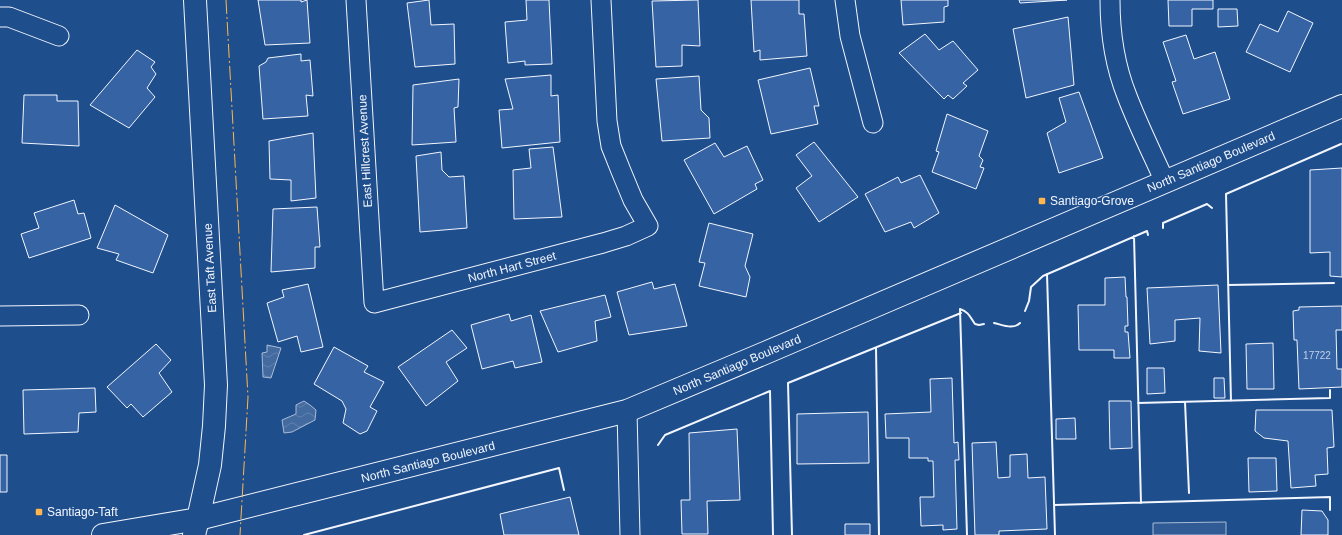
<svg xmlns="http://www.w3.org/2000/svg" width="1342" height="535" font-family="Arial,sans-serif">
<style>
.pitch{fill:#305b95;stroke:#a8bbd7}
.water{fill:url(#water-waves);stroke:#a8bbd7}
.building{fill:#3563a3;stroke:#f2f6ff}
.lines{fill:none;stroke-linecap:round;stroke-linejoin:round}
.minor-casing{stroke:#f2f6ff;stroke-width:21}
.tertiary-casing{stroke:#f2f6ff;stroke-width:24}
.secondary-casing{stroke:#f2f6ff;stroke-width:24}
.minor{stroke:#1f4e8c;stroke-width:19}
.tertiary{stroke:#1f4e8c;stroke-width:22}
.secondary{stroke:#1f4e8c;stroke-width:22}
.wall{stroke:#f2f6ff;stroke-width:2}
.power{stroke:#ffb74d;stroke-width:1;stroke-dasharray:14 3 2 3;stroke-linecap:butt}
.poi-dot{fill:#ffb74d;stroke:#1f4e8c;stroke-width:1.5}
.labels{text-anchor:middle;stroke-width:3;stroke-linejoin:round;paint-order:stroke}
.number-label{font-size:10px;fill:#c3d1e8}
.street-label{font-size:12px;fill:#f2f6ff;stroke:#1f4e8c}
.poi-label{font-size:12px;fill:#f2f6ff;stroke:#1f4e8c;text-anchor:start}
</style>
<defs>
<pattern id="water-waves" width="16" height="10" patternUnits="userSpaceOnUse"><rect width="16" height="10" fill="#446ba0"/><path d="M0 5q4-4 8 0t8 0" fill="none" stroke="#5f81ae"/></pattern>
</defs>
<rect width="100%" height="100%" fill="#1f4e8c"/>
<!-- pitch -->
<path class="pitch" d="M1226 522V535H1153V523Z"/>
<!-- water -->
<path class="water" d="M267 345 281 348 271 378 263 377 262 353 267 352Z
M304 401 310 405 316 410 315 420 292 432 284 433 282 420 296 414V405Z"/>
<!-- building -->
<path class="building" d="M258 0H301V2L307 0 310 43 265 45Z
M429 0 431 25 454 24 455 64 415 67 407 3Z
M526 0H549L552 64 525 65V61L508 63 505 22 527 20Z
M698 0 700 46 682 45V66L656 67 652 1Z
M751 0H799V14H804L807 56 760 60V50L754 52Z
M901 0H948V6L944 7V22L903 25Z
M1019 0H1067L1020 3Z
M1168 0H1213V9H1192V26H1169Z
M1218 9H1237L1238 26 1218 27Z
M1288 11 1313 23 1290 72 1246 52 1260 24 1278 32Z
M1068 17 1074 85 1026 98 1013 29Z
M925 34 939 50 953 41 978 70 963 83 967 86 953 99 948 95 944 99 899 53Z
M1186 35 1194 59 1215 52 1230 99 1183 114 1172 82 1176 81 1163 42Z
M137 50 155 62 151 67 156 74 147 88 155 97 129 128 90 105Z
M301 54V61L310 60 313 96 306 95 308 116 263 119 259 66 266 62 268 58Z
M810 68 819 106H814L818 124 771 134 758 80Z
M551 75V96L558 95 560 142 502 148 499 110 513 109 505 79Z
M699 76 701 110 709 118 710 138 662 141 656 79Z
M459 79 458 107 454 108 456 142 412 145 413 85Z
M1079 92 1103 158 1059 173 1047 133 1066 122 1059 98Z
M24 95H57V101H78L79 146 22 143Z
M947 114 988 131 979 156 983 160 980 167 984 168 976 189 932 172 939 152 936 151Z
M313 133 316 198 291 201V180L270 179 269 141Z
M814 142 858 197 819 222 796 188 812 176 796 155Z
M715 143 724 157 747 146 763 180 755 184 757 189 714 214 684 160Z
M553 147 562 217 514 219 513 170 531 168 529 149Z
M441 152 442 170 449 177 464 176 467 228 420 232 416 156Z
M1342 168V277L1330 276V252L1310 253V170Z
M920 175 939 213 914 228 911 222 885 232 865 194 898 177 901 183Z
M74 200 78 214 84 213 91 238 29 258 21 234 39 228 34 213Z
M115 205 168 235 153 273 116 260 119 254 97 248Z
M317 207 320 247H315V268L271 272 273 209Z
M709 223 753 234 745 266 750 277 746 297 699 286 705 263 699 262Z
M1125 277 1126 297H1127L1128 326H1125V332H1128L1130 358H1114V350H1079L1078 305H1105V278Z
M652 282 654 289 675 284 687 326 629 335 617 292Z
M308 284 323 347 301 352 297 336 278 342 267 303 284 297 282 290Z
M1218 285 1221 353 1199 351 1200 318 1175 320V341L1150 344 1147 288Z
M605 295 611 317 595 321 597 341 558 352 540 311Z
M1342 306V330H1336L1337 369H1342V387L1299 389 1297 340H1294L1293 311 1299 310V307Z
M509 314 511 321 531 315 542 362 515 368 513 361 482 369 471 325Z
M452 330 467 348 446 362 458 381 426 406 398 367Z
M1273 343 1274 389H1247L1246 344Z
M156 344 171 360 159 373 172 392 143 417 131 404 127 408 107 387Z
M334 347 368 366 364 372 384 382 370 407 377 411 367 431 360 434 343 423 346 409 342 401 314 384Z
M1147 368H1164L1165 393 1147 394Z
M952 378 954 443 958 442 959 460H955L957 529 943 530V525L921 526 920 497H934L933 461H928V458H909V438H886L885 414 931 412 930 379Z
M1214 378H1224L1225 398H1214Z
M95 388 96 412 79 413 78 432 24 434 23 390Z
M1109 401H1131L1132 448 1110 449Z
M1256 410H1332L1334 447 1327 448 1328 474 1315 475 1316 486 1291 488 1288 441 1264 438 1255 431Z
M868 412 869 463 797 464V414Z
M1075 418 1076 439H1056V419Z
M737 429 740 500 707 501 708 534H682L681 500H690L689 433Z
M996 442 998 478 1010 477V455L1027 454 1028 478 1045 477 1047 529 999 531V535H975L972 443Z
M0 455H7V492H0Z
M1248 458H1276L1277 491 1249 492Z
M570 497 579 535H504L500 514Z
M1302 510 1322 511 1328 520V535H1301Z
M845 524H870V535H845Z"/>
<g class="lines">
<defs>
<path id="minor" d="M356 0 374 303 603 243 626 236 648 226 633 200 621 171 611 146 607 121 601 0
M845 0 850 36 873 123
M1110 0C1110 32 1115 66 1127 96 1138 125 1152 153 1165 182
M0 17H9L59 36
M0 316 79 315
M627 411 630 535"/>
<path id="tertiary" d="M194 535 198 519"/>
<path id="secondary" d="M195 0 216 385 214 426 210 465 198 519
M103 535 198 519 627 411 765 353 1342 106"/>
</defs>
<!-- minor casing -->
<use href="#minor" class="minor-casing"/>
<!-- tertiary casing -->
<use href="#tertiary" class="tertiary-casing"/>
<!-- secondary casing -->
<use href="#secondary" class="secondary-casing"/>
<!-- minor -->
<use href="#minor" class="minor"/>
<!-- tertiary -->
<use href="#tertiary" class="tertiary"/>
<!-- secondary -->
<use href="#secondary" class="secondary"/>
<!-- wall -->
<path class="wall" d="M1163 228V223L1207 204 1212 208
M1134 236 1141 503
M1047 274 1055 535
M1228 285 1334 283
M1025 311 1029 301 1031 287 1043 276 1147 231 1148 235
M994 323C1003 325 1013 330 1020 323
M876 348 879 535
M1231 401 1226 194 1341 144
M1185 402 1189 493
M1138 403 1330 398V390
M658 445 665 435 770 391 773 535
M1054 505 1330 497V510
M304 535 559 468 564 490
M792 535 788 383 961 313
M967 535 960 309C969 312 970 317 975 324L979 325 984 324"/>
<!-- power -->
<path class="power" d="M226 0 248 397 240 535"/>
</g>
<!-- markers -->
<g class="poi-dot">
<rect x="1038" y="197" width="8" height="8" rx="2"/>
<rect x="35" y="508" width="8" height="8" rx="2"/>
</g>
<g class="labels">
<!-- number labels -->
<g class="number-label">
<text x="1317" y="359">17722</text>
</g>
<!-- street labels -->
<g class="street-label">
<text transform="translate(365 151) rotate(-93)" y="4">East Hillcrest Avenue</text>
<text transform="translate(1211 162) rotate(-23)" y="4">North Santiago Boulevard</text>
<text transform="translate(512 267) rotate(-15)" y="4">North Hart Street</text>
<text transform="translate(210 268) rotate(-93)" y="4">East Taft Avenue</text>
<text transform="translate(737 365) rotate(-23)" y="4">North Santiago Boulevard</text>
<text transform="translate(428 462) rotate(-14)" y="4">North Santiago Boulevard</text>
</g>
<!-- poi labels -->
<g class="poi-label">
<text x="1050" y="205">Santiago-Grove</text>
<text x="47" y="516">Santiago-Taft</text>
</g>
</g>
</svg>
